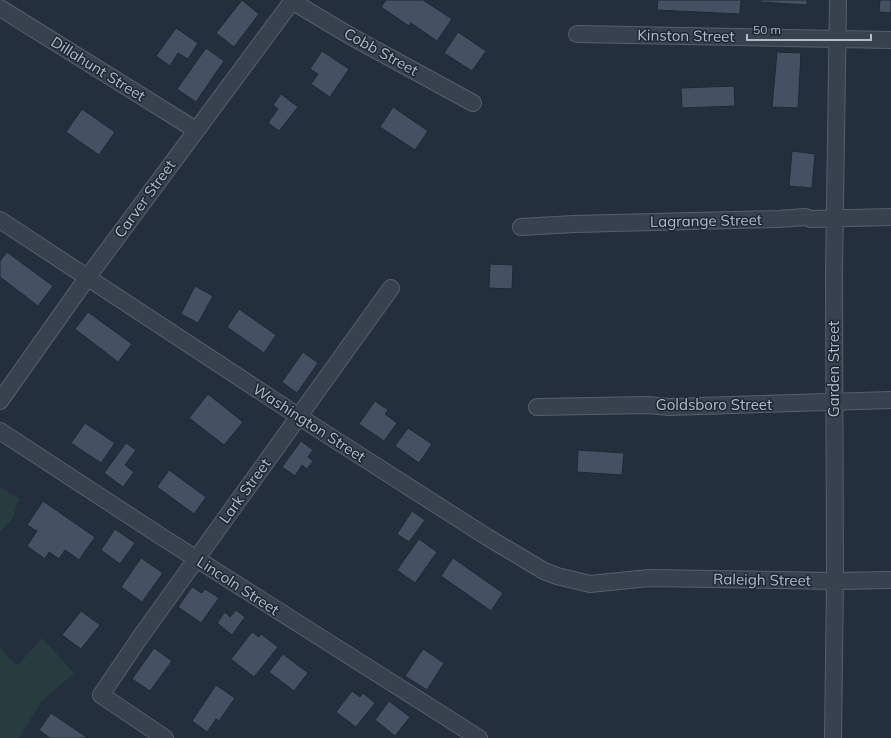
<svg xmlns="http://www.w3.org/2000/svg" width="891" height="738" font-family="Mulish,sans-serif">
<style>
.green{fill:#263c3f}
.building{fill:#455162;stroke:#1f2835}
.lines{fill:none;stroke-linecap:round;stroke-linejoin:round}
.minor-casing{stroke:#565f6c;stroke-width:18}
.minor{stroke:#38414e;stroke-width:16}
.labels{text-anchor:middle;stroke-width:3;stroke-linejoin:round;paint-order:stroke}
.street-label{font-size:15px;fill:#b4bcc9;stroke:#1d2633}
</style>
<rect width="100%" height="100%" fill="#242f3e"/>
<!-- green -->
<path class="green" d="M0 487 19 498 13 518 0 532Z
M42 638 74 673 42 701 19 738H0V647L8 658 18 665Z"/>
<!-- building -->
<path class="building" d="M242 0 259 14 234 47 216 33Z
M386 0H423L452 19 437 41 411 23 409 26 381 7Z
M658 0H741L740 14 657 10Z
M760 0H807V5L760 2Z
M880 0H891V13L879 12Z
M176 28 198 43 188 59 178 53 170 66 156 56Z
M458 32 486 51 472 71 444 53Z
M206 48 224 61 196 102 177 89Z
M322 51 349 69 330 97 311 84 318 74 310 69Z
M777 52 801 53 798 108 772 107Z
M734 86 735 106 682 108 681 88Z
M281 94 298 107 279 131 268 123 278 109 273 105Z
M393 107 428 131 415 150 380 127Z
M82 109 115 132 99 155 66 132Z
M792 151 815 154 812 188 789 186Z
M7 252 53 286 38 306 0 277V261Z
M490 264 513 265 512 289 489 288Z
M195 286 213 296 198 323 181 314Z
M239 309 276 335 264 353 227 327Z
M88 312 132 344 118 362 75 329Z
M303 352 318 363 297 393 282 382Z
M208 394 243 422 224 445 189 418Z
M375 401 388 410 385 414 397 423 384 441 359 424Z
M85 423 115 443 101 463 71 443Z
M408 428 432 444 419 463 395 446Z
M301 441 313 450 308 457 313 461 307 469 302 465 295 476 282 467Z
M126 443 136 450 125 465 134 472 123 487 104 473Z
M578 450 624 453 622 475 577 472Z
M169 470 206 497 194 514 157 487Z
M43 501 95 537 79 560 65 550 59 559 49 552 45 559 27 546 37 531 27 525Z
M412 511 425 520 409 542 397 534Z
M115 529 135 543 120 564 101 550Z
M419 539 437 552 415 583 397 570Z
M141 558 163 573 142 602 121 587Z
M453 558 503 593 491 611 441 576Z
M192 587 202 593 205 589 219 598 201 623 178 607Z
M236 610 245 617 232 635 217 623 225 612 230 617Z
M81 611 100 625 81 649 62 635Z
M252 632 259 637 261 634 278 647 254 677 231 659Z
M154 648 172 661 150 691 132 679Z
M423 649 444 663 427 690 405 676Z
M283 654 308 673 294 691 269 672Z
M216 685 235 698 219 721 216 719 207 732 192 721Z
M352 691 360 697 363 693 375 703 356 727 336 712Z
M389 701 410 717 395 736 375 720Z
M51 713 88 738H50L39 730Z"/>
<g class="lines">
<defs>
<path id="minor" d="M290 0 352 37 473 103
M0 8 196 130
M577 34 891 40
M0 220 298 416 487 537 544 571 557 576 590 584 649 578 835 581 891 580
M521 227 574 224 778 219 805 217 811 219 891 217
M0 401 87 278 293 0
M537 407 648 405 669 407 891 400
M0 431 162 537 479 738
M165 738 101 695 141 636 391 288
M833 738 835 581 834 274 838 0"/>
</defs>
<!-- minor casing -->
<use href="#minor" class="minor-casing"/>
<!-- minor -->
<use href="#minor" class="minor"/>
</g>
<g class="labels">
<!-- street labels -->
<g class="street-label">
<text transform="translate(686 36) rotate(1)" y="5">Kinston Street</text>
<text transform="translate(381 52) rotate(29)" y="5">Cobb Street</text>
<text transform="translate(98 69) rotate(32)" y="5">Dillahunt Street</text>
<text transform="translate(145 199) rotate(-54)" y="5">Carver Street</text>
<text transform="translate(706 221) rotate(-1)" y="5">Lagrange Street</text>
<text transform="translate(834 369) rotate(-90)" y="5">Garden Street</text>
<text x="714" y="410">Goldsboro Street</text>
<text transform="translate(309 423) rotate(33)" y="5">Washington Street</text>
<text transform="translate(245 491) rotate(-54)" y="5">Lark Street</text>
<text transform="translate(762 580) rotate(1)" y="5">Raleigh Street</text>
<text transform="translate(238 586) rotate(33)" y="5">Lincoln Street</text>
</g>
</g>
<!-- scale -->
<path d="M747 34v6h124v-6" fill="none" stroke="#b4bcc9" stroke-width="2"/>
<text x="753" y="34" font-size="12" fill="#b4bcc9" stroke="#1d2633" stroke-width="3" paint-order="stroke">50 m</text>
</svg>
